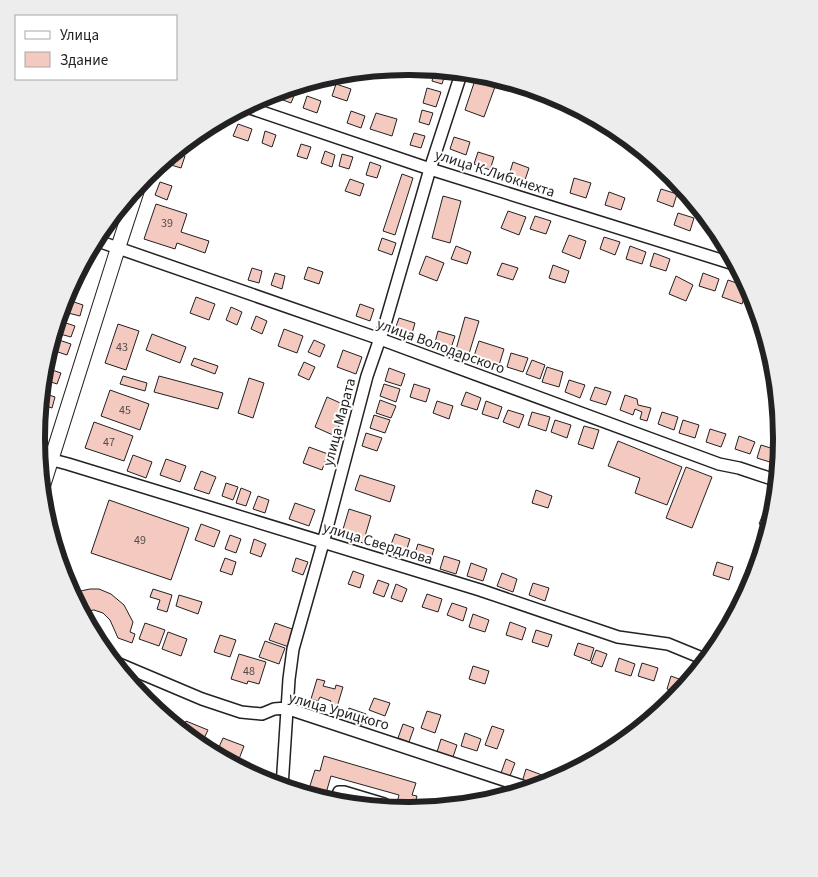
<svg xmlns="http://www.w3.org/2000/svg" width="818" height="877" font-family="'Source Sans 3',sans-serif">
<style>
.building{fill:#f3c9c0;stroke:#222}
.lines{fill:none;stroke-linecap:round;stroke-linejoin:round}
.minor-casing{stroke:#222;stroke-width:14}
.major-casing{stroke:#222;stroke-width:16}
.minor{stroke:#fff;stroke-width:11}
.major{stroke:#fff;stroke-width:14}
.labels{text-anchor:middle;stroke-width:4;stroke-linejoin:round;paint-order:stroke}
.number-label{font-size:12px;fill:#564c4a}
.street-label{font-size:15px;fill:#222;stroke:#fff}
.rim{fill:none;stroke:#222;stroke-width:6}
</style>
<rect width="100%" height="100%" fill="#fff"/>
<!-- building -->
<path class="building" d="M435 69 446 72 442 84 432 81Z
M476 77 496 84 484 117 465 110Z
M310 81 308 87 299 84Z
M336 84 351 89 347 101 332 96Z
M288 88 296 91 291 103 272 96 273 92Z
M427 88 441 92 436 107 423 103Z
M307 96 321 101 317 113 303 108Z
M576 107 592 116 591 118 575 113Z
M422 110 433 113 429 125 419 122Z
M351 111 365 116 361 128 347 123Z
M376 113 397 119 392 136 370 129Z
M238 124 252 129 248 141 233 136Z
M265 131 276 135 272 147 262 143Z
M414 133 425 136 421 148 410 145Z
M454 137 470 142 466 155 450 149Z
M301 144 311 147 307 159 297 156Z
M325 151 335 155 332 167 321 163Z
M478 152 494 157 490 170 474 164Z
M174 153 185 156 181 168 171 165Z
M342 154 353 157 349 169 339 166Z
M370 162 381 166 377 178 366 175Z
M513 162 529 168 525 180 509 175Z
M402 174 413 178 395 235 383 231Z
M574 178 591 183 586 198 570 193Z
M350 179 364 184 360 196 345 191Z
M160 182 172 186 167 200 155 195Z
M661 189 677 194 673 207 657 201Z
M609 192 625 198 621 210 605 205Z
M443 196 461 201 450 243 432 238Z
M156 204 187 214 181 232 209 241 205 253 177 243 175 249 144 239Z
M508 211 526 217 519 235 501 228Z
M678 213 694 218 690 231 674 225Z
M535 216 551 221 546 234 530 229Z
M569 235 586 241 580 259 562 252Z
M604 237 620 242 615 255 600 249Z
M382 238 396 243 392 255 378 250Z
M456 246 471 252 467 264 451 259Z
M630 246 646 252 642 264 626 259Z
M654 253 670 259 666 271 650 266Z
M426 256 444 263 437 281 419 274Z
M85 258 88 260 78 289 70 286Z
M502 263 518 268 513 280 497 275Z
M553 265 569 271 565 283 549 278Z
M308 267 323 272 319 284 304 279Z
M252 268 262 271 259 283 248 280Z
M275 273 285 276 282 289 271 285Z
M703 273 719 279 715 291 699 286Z
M676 276 693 285 686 301 669 294Z
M728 280 748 287 742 304 722 297Z
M752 293 755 302 749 300Z
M196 297 215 304 209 320 190 313Z
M71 301 83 305 80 316 68 313Z
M360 304 374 309 370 321 356 316Z
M231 307 242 312 237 325 226 320Z
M256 316 267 321 262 334 251 329Z
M465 317 479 321 468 357 455 353Z
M399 318 415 323 411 337 394 332Z
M63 322 75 326 71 337 60 334Z
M118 324 139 331 126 370 105 363Z
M284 329 303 336 297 353 278 346Z
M438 331 455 336 450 351 434 346Z
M152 334 186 347 180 363 146 350Z
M59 340 71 344 67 355 55 351Z
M314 340 325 345 320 357 308 352Z
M479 341 504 349 499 365 474 356Z
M343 350 362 357 356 374 337 367Z
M511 353 528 358 523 372 507 367Z
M194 358 218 366 215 374 191 365Z
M532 360 545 365 540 379 526 374Z
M304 362 315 367 309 380 298 375Z
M547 367 563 372 559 387 542 382Z
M389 368 405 374 401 386 385 381Z
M49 369 61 373 57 384 45 380Z
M123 376 147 383 145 391 120 384Z
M159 376 223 393 218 409 154 392Z
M249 378 264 383 253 418 238 413Z
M569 380 585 385 580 398 565 392Z
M384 384 400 389 396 402 380 396Z
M414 384 430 389 426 402 410 397Z
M595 387 611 392 606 405 590 400Z
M110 390 149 404 140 430 101 416Z
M466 392 481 398 477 410 461 405Z
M43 393 55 397 52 408 40 404Z
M625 395 637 399 638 405 651 408 647 421 640 419 642 412 635 409 633 415 620 410Z
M327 397 347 406 335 436 315 427Z
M380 400 396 406 391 418 376 413Z
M437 401 453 406 449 419 433 413Z
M486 401 502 407 498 419 482 414Z
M508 410 524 415 519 428 503 422Z
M532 412 550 417 546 431 528 425Z
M662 412 678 417 674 430 658 424Z
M39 415 42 416 37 430Z
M374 415 390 420 385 433 370 428Z
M555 420 571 425 567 438 551 432Z
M683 420 699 425 695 438 679 433Z
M94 422 133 436 124 461 85 448Z
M584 426 599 430 593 449 578 444Z
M710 429 726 434 721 447 706 442Z
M366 433 382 438 377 451 362 446Z
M739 436 755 442 750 454 735 449Z
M618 441 682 467 667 505 635 493 640 478 608 466Z
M761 445 777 450 773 463 757 458Z
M309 447 328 454 322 470 303 463Z
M133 455 152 462 146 478 127 471Z
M166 459 186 466 180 482 160 475Z
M686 467 712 477 692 528 666 518Z
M201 471 216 477 209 494 194 489Z
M360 475 395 486 390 502 355 490Z
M226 483 238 487 233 500 222 496Z
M241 488 251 492 246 506 236 503Z
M536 490 552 496 548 508 532 503Z
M771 494 776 496 775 511 770 528 759 524Z
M258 496 269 500 265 513 253 509Z
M109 500 189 528 171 580 91 553Z
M295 503 315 510 309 526 289 519Z
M349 509 371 516 363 543 341 536Z
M201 524 220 531 214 547 195 540Z
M395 534 410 539 406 552 390 547Z
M230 535 241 539 236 553 225 549Z
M254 539 266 544 261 557 250 553Z
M418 544 434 549 430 561 414 556Z
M444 556 460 561 456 574 440 569Z
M225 558 236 562 232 575 220 571Z
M296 558 308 562 303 575 292 571Z
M717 562 733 567 729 580 713 575Z
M59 563 65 565 62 573Z
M471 563 487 569 483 581 467 576Z
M353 571 364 575 360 588 348 584Z
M502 573 517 579 513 592 497 586Z
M378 580 389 584 384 597 373 593Z
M533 583 549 588 545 601 529 595Z
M396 584 407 589 402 602 391 598Z
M90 589H99L111 594 124 605 133 622 130 632 135 634 132 643 118 638 110 620 103 613 94 610 81 612 71 593Z
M153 589 172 595 167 612 157 609 160 600 150 597Z
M427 594 442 599 438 612 422 607Z
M179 595 202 602 198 614 176 606Z
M452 603 467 608 463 621 447 615Z
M473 614 489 620 485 632 469 627Z
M510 622 526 628 522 640 506 635Z
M145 623 165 630 159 646 139 639Z
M275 623 295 630 289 647 269 640Z
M536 630 552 635 548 647 532 642Z
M719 630 726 633 717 648 713 647Z
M168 632 187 639 181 656 162 649Z
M220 635 236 640 230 657 214 652Z
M265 641 285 648 279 664 259 657Z
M578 643 594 648 590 661 574 655Z
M596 650 607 654 602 667 591 663Z
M239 654 266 662 259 684 248 681 247 684 231 679Z
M619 658 635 664 631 676 615 671Z
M642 663 658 668 654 681 638 676Z
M473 666 489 671 485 684 469 679Z
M671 676 687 682 685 687 680 693 667 689Z
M317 679 325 681 323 686 335 689 336 685 343 687 337 707 330 705 331 701 320 697 318 701 311 699Z
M374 698 390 703 385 716 369 710Z
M349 708 366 714 362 725 346 719Z
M427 711 441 715 435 733 421 728Z
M186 721 208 730 200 747 181 732Z
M403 724 414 728 409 742 398 738Z
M492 726 504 730 497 749 485 745Z
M465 733 481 739 477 751 461 746Z
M615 737 626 741 613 750 611 749Z
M223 738 244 746 236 767 215 756Z
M441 739 457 745 453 757 437 752Z
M324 756 416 783 412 795 417 796 413 811 395 810 399 795 331 776 324 800 307 795 315 770 320 771Z
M506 759 515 763 510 776 501 773Z
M526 769 542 775 538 787 522 782Z"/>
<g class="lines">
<defs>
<path id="minor" d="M244 106 430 169 737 265
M95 240 380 339 719 464 739 468 778 481
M38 456 68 464 480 590 618 637 668 644 707 660
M112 661 202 699 241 712 262 714 274 709 286 708 531 789
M282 787 289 679 293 649 323 543 367 376 385 324 430 169 462 71
M334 803 339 792H344L384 804 383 809"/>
<path id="major" d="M41 492 118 248 140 181"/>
</defs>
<!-- minor casing -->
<use href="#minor" class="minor-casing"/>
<!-- major casing -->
<use href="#major" class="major-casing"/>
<!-- minor -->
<use href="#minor" class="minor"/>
<!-- major -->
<use href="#major" class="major"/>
</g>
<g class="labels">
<!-- number labels -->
<g class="number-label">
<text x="167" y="227">39</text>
<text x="122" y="351">43</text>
<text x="125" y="414">45</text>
<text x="109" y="446">47</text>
<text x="140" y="544">49</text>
<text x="249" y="675">48</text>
</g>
<!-- street labels -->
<g class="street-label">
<text transform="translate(495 173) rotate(18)" y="5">улица К.Либкнехта</text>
<text transform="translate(441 346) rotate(20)" y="5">улица Володарского</text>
<text transform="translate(339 422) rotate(-75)" y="5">улица Марата</text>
<text transform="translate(378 543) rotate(17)" y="5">улица Свердлова</text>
<text transform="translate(339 711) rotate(16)" y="5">улица Урицкого</text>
</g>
</g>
<!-- crop -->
<path d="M0 0H818V877H0ZM408 75H410A363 363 0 0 1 773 438V439A363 363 0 0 1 410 802H408A363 363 0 0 1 45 439V438A363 363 0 0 1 408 75Z" fill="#ededed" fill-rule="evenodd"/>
<path class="rim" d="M408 75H410A363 363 0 0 1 773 438V439A363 363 0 0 1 410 802H408A363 363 0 0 1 45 439V438A363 363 0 0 1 408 75Z"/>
<!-- legend -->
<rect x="15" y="15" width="162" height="65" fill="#ffffff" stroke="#a7a7a7"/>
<rect x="25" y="31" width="25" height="8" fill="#ffffff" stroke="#a7a7a7"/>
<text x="60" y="40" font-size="15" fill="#222222">Улица</text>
<rect x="25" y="52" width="25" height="15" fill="#f3c9c0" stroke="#a7a7a7"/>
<text x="60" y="65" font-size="15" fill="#222222">Здание</text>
</svg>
